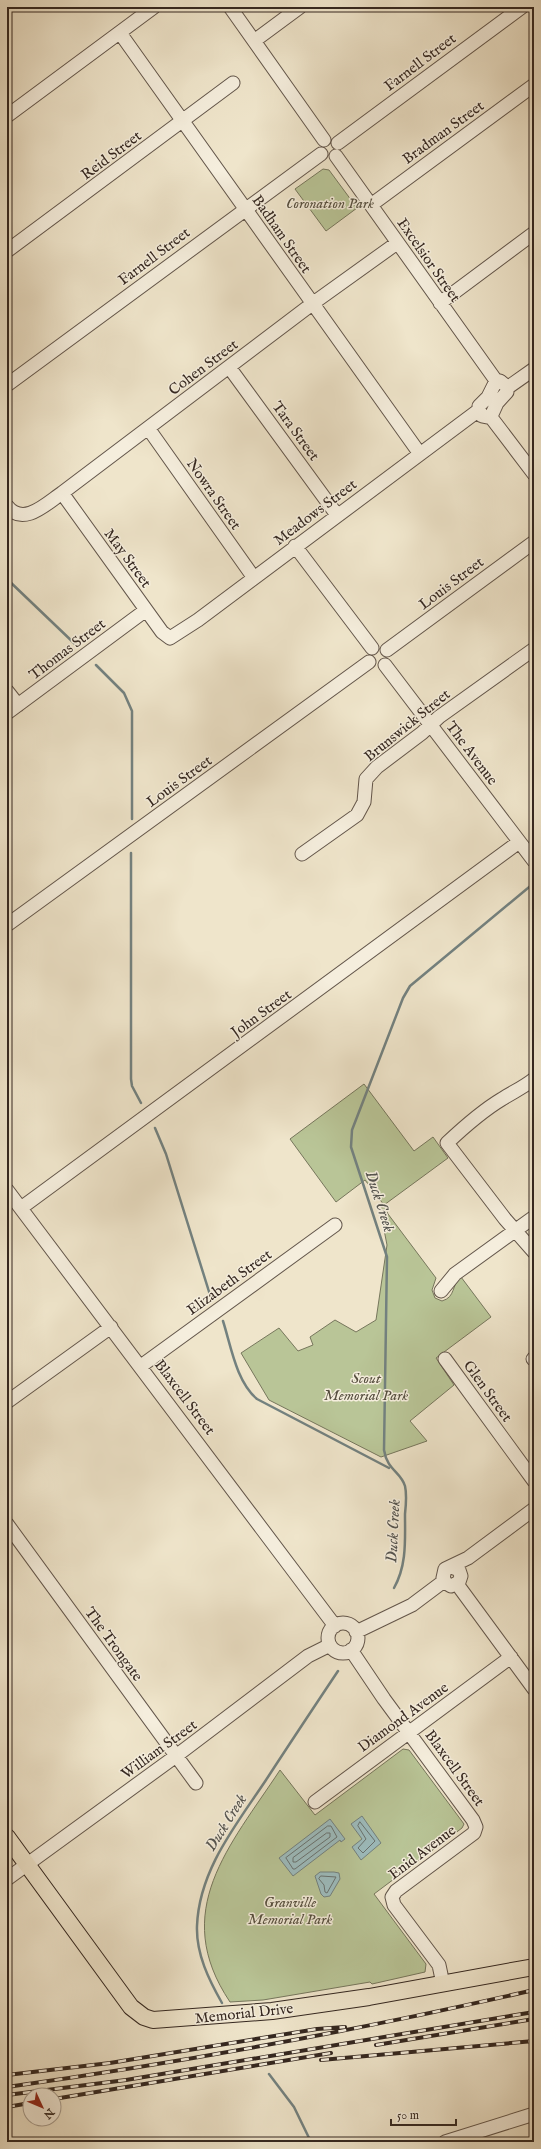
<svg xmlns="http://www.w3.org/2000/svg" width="541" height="2149" font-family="'IM FELL English',serif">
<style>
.green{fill:#b9c597;stroke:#76765c}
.water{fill:#9dbdbf;stroke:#73817f}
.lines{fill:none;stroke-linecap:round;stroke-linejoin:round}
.shore{stroke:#687270;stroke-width:1}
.stream{stroke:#73817f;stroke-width:2.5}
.minor-casing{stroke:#63564b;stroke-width:15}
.major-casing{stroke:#342720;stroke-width:18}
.minor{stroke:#f5eedd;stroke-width:13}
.major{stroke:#efe5cb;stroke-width:16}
.rail-casing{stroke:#342720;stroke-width:4}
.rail{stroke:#f5eedd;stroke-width:2.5;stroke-dasharray:8;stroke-linecap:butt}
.labels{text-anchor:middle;stroke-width:3;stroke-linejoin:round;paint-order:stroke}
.street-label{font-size:15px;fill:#342720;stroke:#f5eedd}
.park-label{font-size:15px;font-style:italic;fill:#554e3e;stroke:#f5eedd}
.water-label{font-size:16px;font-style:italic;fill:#545450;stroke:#f5eedd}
</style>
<rect width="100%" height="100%" fill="#efe5cb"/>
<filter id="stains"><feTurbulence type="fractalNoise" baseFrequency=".005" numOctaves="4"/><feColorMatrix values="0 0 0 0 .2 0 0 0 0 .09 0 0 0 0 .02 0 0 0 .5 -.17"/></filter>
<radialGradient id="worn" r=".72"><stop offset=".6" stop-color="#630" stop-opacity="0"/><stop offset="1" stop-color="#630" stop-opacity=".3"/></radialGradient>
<!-- green -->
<path class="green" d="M323 169 329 170 357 208 326 231 295 189Z
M364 1084 414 1151 433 1137 448 1158 384 1205 365 1180 336 1202 290 1139Z
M384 1206 388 1214 436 1278 432 1290 435 1298 442 1301C456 1297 451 1285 461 1277L491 1317 436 1358 454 1385 410 1421 427 1441 381 1457 269 1400 241 1353 279 1328 298 1351 313 1345 310 1337 335 1320 356 1332 376 1320 387 1245 380 1209Z
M403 1749 409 1750 464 1824 462 1828 374 1894 426 1964 425 1972 372 1984 370 1982 263 2000 230 2002C169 1911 230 1846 280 1770L315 1815Z"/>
<!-- water -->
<path class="water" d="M362 1816 381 1843 361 1860 352 1847 362 1839 351 1824Z
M330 1819 345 1839 341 1842 340 1840 293 1876 279 1858Z
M334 1872 339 1873 340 1879 330 1896 324 1897 321 1894 315 1876 320 1872Z"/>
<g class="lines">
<!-- shore -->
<path class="shore" d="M360 1822 375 1841 363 1853 358 1848 366 1839 358 1826Z
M328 1826H331L337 1837 295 1869H293L286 1858Z
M327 1833H330V1837L296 1862H293V1858Z
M321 1876 336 1877 327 1893 325 1892 324 1885 319 1879Z"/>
<!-- stream -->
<path class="stream" d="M7 579 76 645
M96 665 124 693 132 711V819
M131 853V1079L132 1086 141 1103
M155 1128 166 1154 211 1298
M223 1321C231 1346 236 1381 257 1399L389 1468
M394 1588C407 1565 405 1540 405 1514 406 1505 407 1495 405 1486 401 1472 387 1470 384 1450L387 1257 351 1147 352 1130 403 998 410 986 534 883
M222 2003C209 1980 196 1954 197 1926 199 1870 236 1825 266 1780 290 1743 314 1707 338 1671
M269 2074 294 2107 311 2142"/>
<defs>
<path id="minor" d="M230 7 324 140
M120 33 420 454
M254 41 300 7
M7 116 154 7
M338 143 522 7
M336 156 497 382
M371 205 534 85
M7 251 233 83
M440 303 534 233
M229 367 337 515
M500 381 506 386 507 392 497 403 492 414 487 417 482 416 479 410V406L488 397 495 383Z
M7 385 321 154
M507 388 534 369
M490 416 534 474
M148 428 254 578
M62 493 162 632 170 638 198 620 479 410
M7 506C23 527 46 504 62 493L312 304 397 243
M295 546 372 648
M387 650 534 542
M385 665 534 861
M7 691 18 705
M7 713 146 610
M302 854 357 815 364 802 366 779 377 767 422 733 439 717 534 649
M7 925 369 662
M534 1079C524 1087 513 1092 502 1099 482 1111 464 1127 447 1143L505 1219 534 1252
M7 1190 335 1626
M21 1208 519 842
M441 1291 455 1274 534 1217
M445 1359 534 1481
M533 1359 534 1358
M141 1366 335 1225
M7 1402 111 1327
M7 1524 196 1783
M451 1567 459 1570 461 1576 459 1582 451 1586 446 1583 443 1578 445 1569 468 1558 534 1509
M457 1584 534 1689
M328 1638a15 15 0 1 1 30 0a15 15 0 1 1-30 0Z
M356 1632 412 1605 444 1581
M351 1650 384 1699 473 1820 476 1827 474 1833 396 1891 392 1897 394 1905 439 1965 443 1984
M315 1802 511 1657
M7 1879 176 1756 308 1656 330 1645
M445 2142 534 2114"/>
<path id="major" d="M7 1837 131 2007 144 2017 153 2020 272 2011 369 1997 534 1967"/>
</defs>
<!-- minor casing -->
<use href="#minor" class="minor-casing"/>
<!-- major casing -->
<use href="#major" class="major-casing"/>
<!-- minor -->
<use href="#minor" class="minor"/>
<!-- major -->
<use href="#major" class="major"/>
<defs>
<path id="rail" d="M376 2045 534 2019
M321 2060 534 2041
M7 2075 110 2063 317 2029 345 2027
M7 2087C184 2062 360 2030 534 1990
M7 2095 126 2080 534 2012
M54 2099 331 2053
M7 2107 30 2103"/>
</defs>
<!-- rail casing -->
<use href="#rail" class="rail-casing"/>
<!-- rail -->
<use href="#rail" class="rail"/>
</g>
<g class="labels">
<!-- street labels -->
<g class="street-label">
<text transform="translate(420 62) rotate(-37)" y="5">Farnell Street</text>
<text transform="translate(443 132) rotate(-36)" y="5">Bradman Street</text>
<text transform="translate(111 155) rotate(-37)" y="5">Reid Street</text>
<text transform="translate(282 234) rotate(55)" y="5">Badham Street</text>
<text transform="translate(154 256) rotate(-37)" y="5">Farnell Street</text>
<text transform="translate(429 260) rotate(55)" y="5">Excelsior Street</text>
<text transform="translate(203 367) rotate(-37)" y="5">Cohen Street</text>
<text transform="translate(296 431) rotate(54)" y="5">Tara Street</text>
<text transform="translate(214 494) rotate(55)" y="5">Nowra Street</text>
<text transform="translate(315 512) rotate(-37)" y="5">Meadows Street</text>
<text transform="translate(128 558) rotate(54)" y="5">May Street</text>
<text transform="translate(451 583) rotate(-37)" y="5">Louis Street</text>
<text transform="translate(67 649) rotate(-37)" y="5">Thomas Street</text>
<text transform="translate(407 725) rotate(-39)" y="5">Brunswick Street</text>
<text transform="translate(472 753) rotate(53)" y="5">The Avenue</text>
<text transform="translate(179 781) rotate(-36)" y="5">Louis Street</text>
<text transform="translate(261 1013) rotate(-36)" y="5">John Street</text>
<text transform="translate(229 1282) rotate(-36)" y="5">Elizabeth Street</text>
<text transform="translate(488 1391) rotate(54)" y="5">Glen Street</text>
<text transform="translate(185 1397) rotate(53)" y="5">Blaxcell Street</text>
<text transform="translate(114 1644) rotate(54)" y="5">The Trongate</text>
<text transform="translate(403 1717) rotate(-36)" y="5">Diamond Avenue</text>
<text transform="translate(159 1749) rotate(-36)" y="5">William Street</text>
<text transform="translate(455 1768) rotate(54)" y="5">Blaxcell Street</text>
<text transform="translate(422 1852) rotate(-37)" y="5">Enid Avenue</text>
<text transform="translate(244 2013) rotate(-6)" y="5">Memorial Drive</text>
</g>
<!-- park labels -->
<g class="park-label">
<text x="330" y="208">Coronation Park</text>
<text x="366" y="1383">Scout<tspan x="366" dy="17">Memorial Park</tspan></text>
<text x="290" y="1907">Granville<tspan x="290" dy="17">Memorial Park</tspan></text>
</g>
<!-- water labels -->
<g class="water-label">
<text transform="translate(381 1201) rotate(72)" y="6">Duck Creek</text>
<text transform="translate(392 1531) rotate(-87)" y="6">Duck Creek</text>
<text transform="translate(225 1822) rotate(-58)" y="6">Duck Creek</text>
</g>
</g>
<!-- margin -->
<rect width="541" height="2149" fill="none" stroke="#efe5cb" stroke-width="24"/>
<rect x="8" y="8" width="525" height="2133" fill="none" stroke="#342720" stroke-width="2"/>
<rect x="12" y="12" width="517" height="2125" fill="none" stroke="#342720"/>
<!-- north arrow -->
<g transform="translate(42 2107) rotate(134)"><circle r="19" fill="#f5eedd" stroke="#a89e91"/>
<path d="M0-3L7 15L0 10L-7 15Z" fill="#8f2418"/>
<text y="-6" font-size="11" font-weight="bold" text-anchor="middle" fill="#342720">N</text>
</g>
<!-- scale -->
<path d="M391 2119v6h65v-6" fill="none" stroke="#342720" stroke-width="2"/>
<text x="397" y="2119" font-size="12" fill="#342720" stroke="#f5eedd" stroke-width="3" paint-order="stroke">50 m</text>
<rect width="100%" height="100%" filter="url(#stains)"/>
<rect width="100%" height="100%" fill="url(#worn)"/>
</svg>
